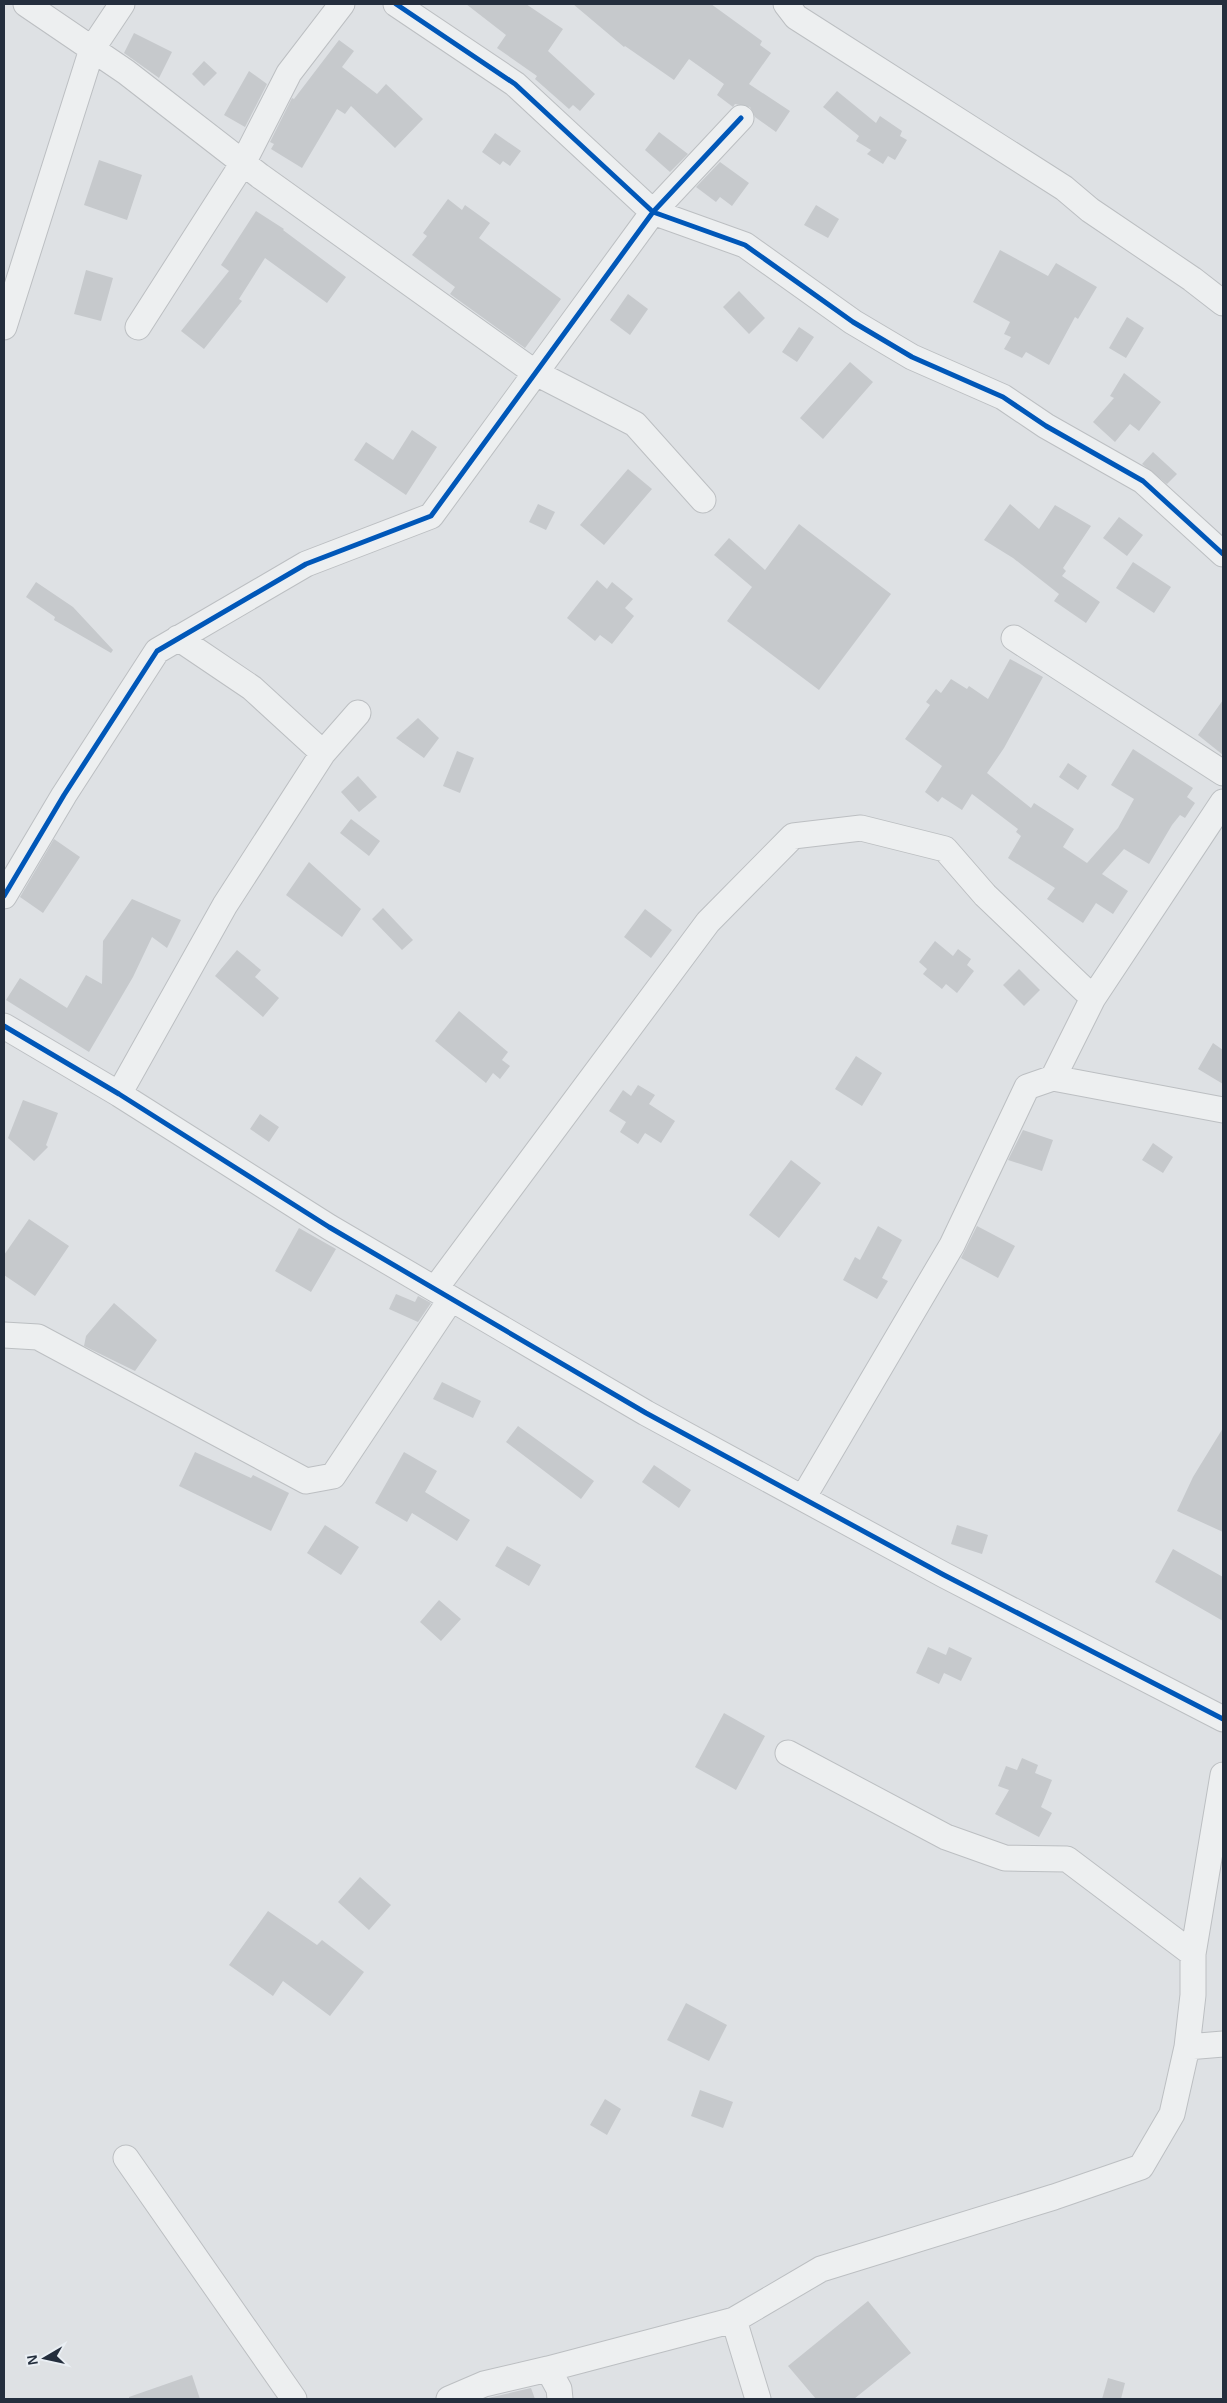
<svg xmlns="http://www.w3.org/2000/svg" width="1227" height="2403" font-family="Arial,sans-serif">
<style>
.building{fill:#c6c9cc}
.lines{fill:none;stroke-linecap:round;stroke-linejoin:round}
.minor-casing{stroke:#bcbfc2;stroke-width:27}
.minor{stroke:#edeff0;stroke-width:25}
.cycleway-casing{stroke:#eaeff4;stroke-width:8}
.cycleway{stroke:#0057b8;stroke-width:5}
</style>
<rect width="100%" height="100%" fill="#dee1e4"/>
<!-- building -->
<path class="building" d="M466 4H526L563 29 548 51 595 94 580 111 573 105 569 109 535 79 537 76 497 48 506 35Z
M573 4H711L762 41 760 45 771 53 749 84 790 111 776 132 755 117 750 107 735 104 733 107 717 95 724 84 689 59 674 80 625 46 624 47Z
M134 33 172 52 159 78 124 53Z
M339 40 354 51 342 67 377 94 386 84 423 119 395 148 351 106 345 114 337 109 302 168 271 149 274 144 270 142 292 98 294 99Z
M204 61 217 73 204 86 192 74Z
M249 71 267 84 245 127 224 115Z
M837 91 876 123 880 116 902 131 900 136 907 140 895 160 888 156 883 164 867 154 871 150 856 141 859 136 823 107Z
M659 132 688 154 670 172 645 150Z
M495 133 521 151 510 166 503 161 500 165 482 152Z
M99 160 142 175 127 220 84 205Z
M720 162 749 183 732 206 720 197 716 202 696 187Z
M448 199 462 210 465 205 490 223 479 238 561 299 525 348 450 294 455 287 412 255 427 236 423 233Z
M816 205 839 219 828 238 804 225Z
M256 211 284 229 283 230 346 277 327 303 265 258 239 299 242 301 204 349 181 331 229 271 221 265Z
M1000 250 1048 276 1056 263 1097 287 1078 319 1075 317 1049 365 1026 352 1022 358 1004 349 1011 337 1004 334 1010 322 973 302Z
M86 270 113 278 101 321 74 314Z
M739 291 765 318 749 334 723 307Z
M628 294 648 309 630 335 610 320Z
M1127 317 1144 328 1126 358 1109 348Z
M799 327 814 337 797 362 782 352Z
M850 362 873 382 823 439 800 418Z
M1124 373 1161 402 1139 431 1130 424 1115 442 1093 422 1114 398 1110 396Z
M412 430 437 447 406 495 354 460 366 442 393 460Z
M1153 452 1177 474 1167 484 1142 464Z
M628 469 652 489 604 545 580 525Z
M538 504 555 512 546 530 529 522Z
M1010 504 1039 529 1055 505 1091 526 1063 568 1066 571 1062 576 1100 602 1086 623 1054 601 1059 594 1013 558 984 540Z
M1119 517 1143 535 1127 556 1103 538Z
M799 524 891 594 819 690 727 621 752 587 714 555 729 538 765 570Z
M1133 562 1171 587 1154 613 1116 588Z
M597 580 607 589 612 582 633 599 625 608 634 616 612 644 600 635 595 641 567 618Z
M36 582 73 607 113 650 111 653 54 620 55 617 26 597Z
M1010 659 1043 677 1004 748 987 773 1031 808 1034 803 1074 829 1063 847 1087 863 1118 828 1134 799 1111 785 1133 749 1193 788 1187 797 1195 803 1185 818 1180 815 1172 825 1149 864 1124 849 1102 874 1128 891 1113 914 1096 903 1083 923 1047 899 1055 888 1008 858 1021 836 1016 832 1018 829 972 794 962 810 942 797 938 802 925 792 942 766 905 739 930 705 926 702 936 689 941 693 951 679 967 689 969 686 988 699Z
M1223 700V755L1198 735Z
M418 718 439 738 424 758 396 738Z
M457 751 474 758 460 793 443 786Z
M1068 763 1087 776 1078 790 1059 777Z
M358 776 377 797 359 812 341 792Z
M351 819 380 841 369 856 340 833Z
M54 839 80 857 43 913 20 897Z
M309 862 361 909 342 937 286 895Z
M132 899 181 920 167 948 152 937 133 977 89 1052 6 1000 20 978 67 1008 86 975 102 984 103 941Z
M383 908 413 940 402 950 372 919Z
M645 909 672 930 651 958 624 937Z
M935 941 953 956 958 949 971 959 967 965 974 971 957 993 946 984 942 989 923 974 927 969 919 962Z
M237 950 261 970 255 977 279 998 263 1017 215 976Z
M1019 969 1040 990 1024 1006 1003 985Z
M459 1011 508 1052 502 1060 510 1066 500 1079 493 1073 486 1083 435 1041Z
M1213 1043 1223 1050V1084L1198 1069Z
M856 1056 882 1073 862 1106 835 1089Z
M638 1085 655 1095 649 1104 675 1121 661 1143 645 1133 638 1144 620 1132 626 1122 609 1111 623 1090 631 1096Z
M23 1100 58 1113 46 1145 48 1147 34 1161 8 1138Z
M260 1114 279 1127 269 1142 250 1129Z
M1023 1130 1053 1140 1042 1171 1008 1160Z
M1153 1143 1173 1157 1163 1173 1142 1160Z
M791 1160 821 1183 779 1238 749 1215Z
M29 1219 69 1246 35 1296 4 1275V1255Z
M878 1226 902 1240 882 1278 888 1281 877 1299 843 1280 855 1257 860 1260Z
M977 1226 1015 1246 998 1278 961 1258Z
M299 1228 336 1249 311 1292 275 1271Z
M396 1294 415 1302 418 1296 431 1303 418 1322 389 1309Z
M114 1303 157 1340 135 1371 84 1346 86 1336Z
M442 1382 481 1401 473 1418 433 1399Z
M518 1426 594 1481 581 1499 506 1442Z
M1223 1428V1532L1177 1511 1193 1477Z
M195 1452 251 1478 253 1475 289 1493 271 1531 179 1486Z
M404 1452 437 1471 425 1492 470 1520 457 1541 412 1513 407 1522 375 1503Z
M654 1465 691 1490 679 1508 642 1482Z
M325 1525 359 1547 341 1575 307 1553Z
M957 1525 988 1535 982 1554 951 1544Z
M507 1546 541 1565 529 1586 495 1566Z
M1173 1549 1223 1577V1621L1155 1582Z
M439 1600 461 1619 441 1641 420 1622Z
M928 1647 946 1655 949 1647 972 1658 961 1681 944 1673 939 1684 916 1673Z
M724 1713 765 1736 736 1790 695 1767Z
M1022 1758 1038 1765 1035 1773 1052 1780 1041 1807 1052 1813 1039 1837 995 1814 1009 1790 998 1786 1006 1766 1017 1770Z
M360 1877 391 1905 369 1930 338 1902Z
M268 1911 317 1945 322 1940 364 1972 330 2016 283 1981 273 1996 229 1965Z
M686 2003 727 2025 709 2061 667 2040Z
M700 2090 733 2102 723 2128 691 2116Z
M605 2099 621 2109 607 2135 590 2125Z
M868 2301 911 2353 854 2399H816L788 2366Z
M192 2375 200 2399H129V2397Z
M1108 2378 1125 2383 1121 2399H1102Z
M531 2388 535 2399H485L488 2398Z"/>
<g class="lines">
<defs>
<path id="minor" d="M26 4 126 72 260 176 534 372 635 424 703 500
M396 4 515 84 653 212 745 245 853 322 912 357 1003 397 1046 426 1143 481 1223 554
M786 4 796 17 1064 188 1090 210 1192 279 1223 303
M4 327 92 49 122 4
M138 327 243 163 289 73 342 4
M178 638 252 688 323 753
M1014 638 1223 773
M4 896 64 795 157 651 306 564 431 516 653 212 741 118
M4 1026 119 1094 329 1227 646 1413 944 1575 1223 1719
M1053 1078 1223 1110
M119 1094 225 905 323 753 358 713
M435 1289 708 922 793 836 861 828 945 849 985 895 1093 998
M4 1335 38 1337 306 1481 333 1476 451 1299
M803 1498 952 1245 1027 1087 1053 1078 1093 998 1223 802
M788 1753 946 1837 1005 1858 1067 1859 1193 1954
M1187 2047 1223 2044
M126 2158 294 2399
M548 2369 734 2320
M449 2399 484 2384 548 2369 559 2389 560 2399
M758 2399 734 2320 821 2269 1054 2197 1141 2167 1172 2114 1187 2047 1193 1995V1954L1223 1775"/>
</defs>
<!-- minor casing -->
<use href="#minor" class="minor-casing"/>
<!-- minor -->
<use href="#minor" class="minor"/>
<defs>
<path id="cycleway" d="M396 4 515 84 653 212 745 245 853 322 912 357 1003 397 1046 426 1143 481 1223 554
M4 896 64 795 157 651 306 564 431 516 653 212 741 118
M4 1026 119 1094 329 1227 646 1413 944 1575 1223 1719"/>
</defs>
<!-- cycleway casing -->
<use href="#cycleway" class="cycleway-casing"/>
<!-- cycleway -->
<use href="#cycleway" class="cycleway"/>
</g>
<!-- border -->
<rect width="1227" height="2403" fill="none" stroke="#242e3d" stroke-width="10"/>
<!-- north arrow -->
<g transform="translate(45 2358) rotate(261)" stroke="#eaeff4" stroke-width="4" paint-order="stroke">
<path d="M0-4L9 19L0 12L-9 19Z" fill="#242e3d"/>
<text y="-8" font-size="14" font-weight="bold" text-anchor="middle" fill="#242e3d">N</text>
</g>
</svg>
